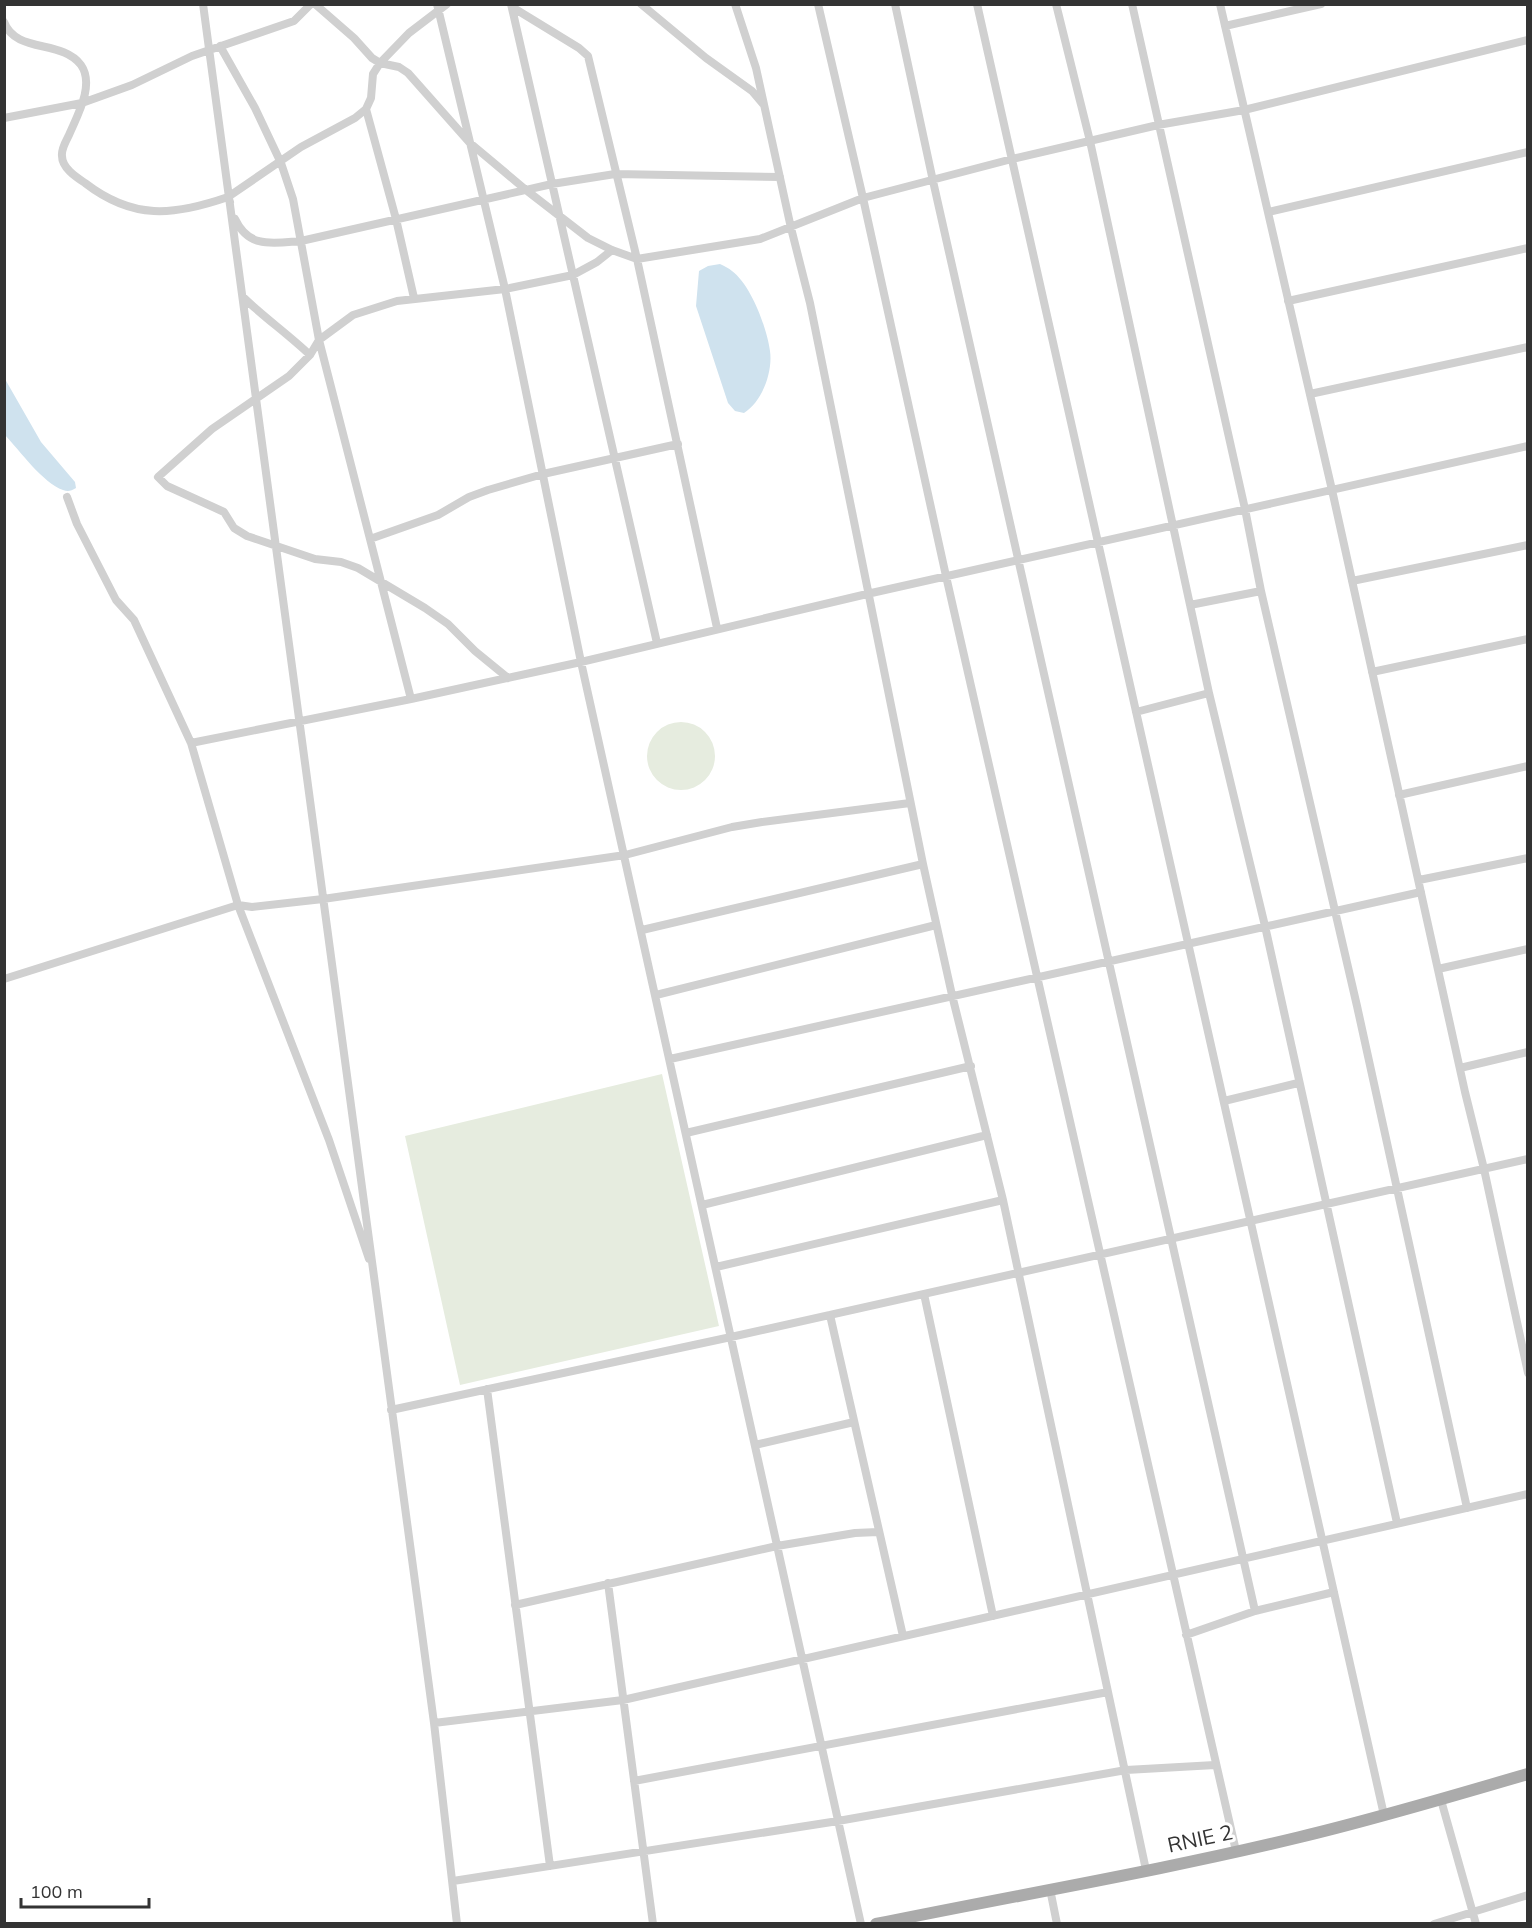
<svg xmlns="http://www.w3.org/2000/svg" width="1532" height="1928" font-family="Mulish,sans-serif">
<style>
.green{fill:#e6ecdf}
.water{fill:#cfe2ee}
.lines{fill:none;stroke-linecap:round;stroke-linejoin:round}
.minor{stroke:#d0d0d0;stroke-width:8}
.primary{stroke:#ababab;stroke-width:12}
.labels{text-anchor:middle;stroke-width:6;stroke-linejoin:round;paint-order:stroke}
.street-label{font-size:21px;fill:#333;stroke:#fff}
</style>
<rect width="100%" height="100%" fill="#fff"/>
<!-- green -->
<path class="green" d="M647 756a34 34 0 1 1 68 0a34 34 0 1 1-68 0Z
M662 1074 719 1326 460 1385 405 1136Z"/>
<!-- water -->
<path class="water" d="M720 264C724 266 729 268 732 271 751 285 767 328 770 351 773 372 762 402 744 413L735 411 728 403 696 306 699 271 708 266Z
M5 379 41 442 75 482 76 488C71 491 68 492 63 490 43 483 20 451 5 435Z"/>
<g class="lines">
<!-- minor -->
<path class="minor" d="M203 4 434 1723 457 1924
M315 4 354 38 372 58 380 63 399 67 408 73 470 143 526 190 588 238 612 250 637 259 760 239 863 198 1012 159 1158 125 1244 110 1528 40
M437 4 505 289 581 662 861 1924
M511 4 657 643
M641 4 706 58 752 91 763 104
M735 4 756 68 791 228 810 303 923 864 952 995 1003 1200 1146 1870
M818 4 863 198 946 576 1236 1851
M895 4 933 181 1255 1611
M977 4 1384 1815
M1056 4 1090 141 1209 693 1265 926 1397 1523
M1132 4 1245 509 1261 591 1357 1006 1467 1508
M1220 4 1332 490 1465 1092 1484 1169 1528 1373
M512 7 579 48 588 56 637 259 717 628
M4 22C16 54 62 39 81 65 95 85 77 116 69 135 66 141 61 149 62 156 62 168 76 177 85 183 133 220 173 216 228 197L230 202
M1225 26 1321 4
M220 46 255 108 281 163 293 199 319 340 411 699
M366 109 396 219 414 298
M4 118 82 103 132 85 192 56 294 21 311 4
M228 197 301 147 355 118 366 109 371 98 373 74 380 63 409 33 447 4
M1268 212 1528 152
M235 219C249 249 273 243 301 241L552 184 615 174 780 177
M244 298C265 318 289 335 310 355
M1288 301 1528 248
M1310 394 1528 347
M67 497 77 524 116 600 134 620 191 743 238 905 329 1140 369 1259
M370 539 438 515 469 497 488 490 543 474 678 444
M1352 581 1528 545
M1190 605 1261 591
M1372 672 1528 639
M508 678 475 651 448 624 425 608 358 568 341 562 315 559 247 536 234 528 224 512 167 486 158 477 212 429 289 376 310 355 319 340 353 315 397 301 505 289 573 275 597 262 612 250
M1136 712 1209 693
M191 743 411 699 581 662 867 594 1528 446
M1399 795 1528 766
M1419 880 1528 858
M642 930 923 864
M1438 969 1528 949
M4 979 238 905 252 907 323 899 625 855 732 827 762 822 910 803
M656 995 936 925
M670 1059C920 1003 1170 946 1421 892
M1460 1068 1528 1052
M1224 1101 1298 1083
M686 1133 971 1066
M702 1205 987 1135
M716 1267 1003 1200
M924 1294 993 1616
M830 1315 903 1636
M487 1389 550 1866
M391 1410 731 1337 1528 1159
M755 1445 854 1422
M608 1583 653 1924
M515 1605 777 1546 855 1533 878 1532
M1186 1635 1255 1611 1334 1592
M434 1723 623 1700 1528 1494
M634 1781 1108 1692
M1441 1800 1476 1924
M453 1881 838 1821 1126 1770 1215 1765
M1050 1889 1057 1924
M1434 1924 1528 1895"/>
<!-- primary -->
<path class="primary" d="M876 1924C1017 1895 1160 1871 1300 1837 1376 1819 1452 1796 1528 1774"/>
</g>
<g class="labels">
<!-- street labels -->
<g class="street-label">
<text transform="translate(1200 1839) rotate(-12)" y="7">RNIE 2</text>
</g>
</g>
<!-- border -->
<rect width="1532" height="1928" fill="none" stroke="#333333" stroke-width="12"/>
<!-- scale -->
<path d="M21 1898v9h128v-9" fill="none" stroke="#333333" stroke-width="3"/>
<text x="30" y="1898" font-size="18" fill="#333333" stroke="#ffffff" stroke-width="4.5" paint-order="stroke">100 m</text>
</svg>
